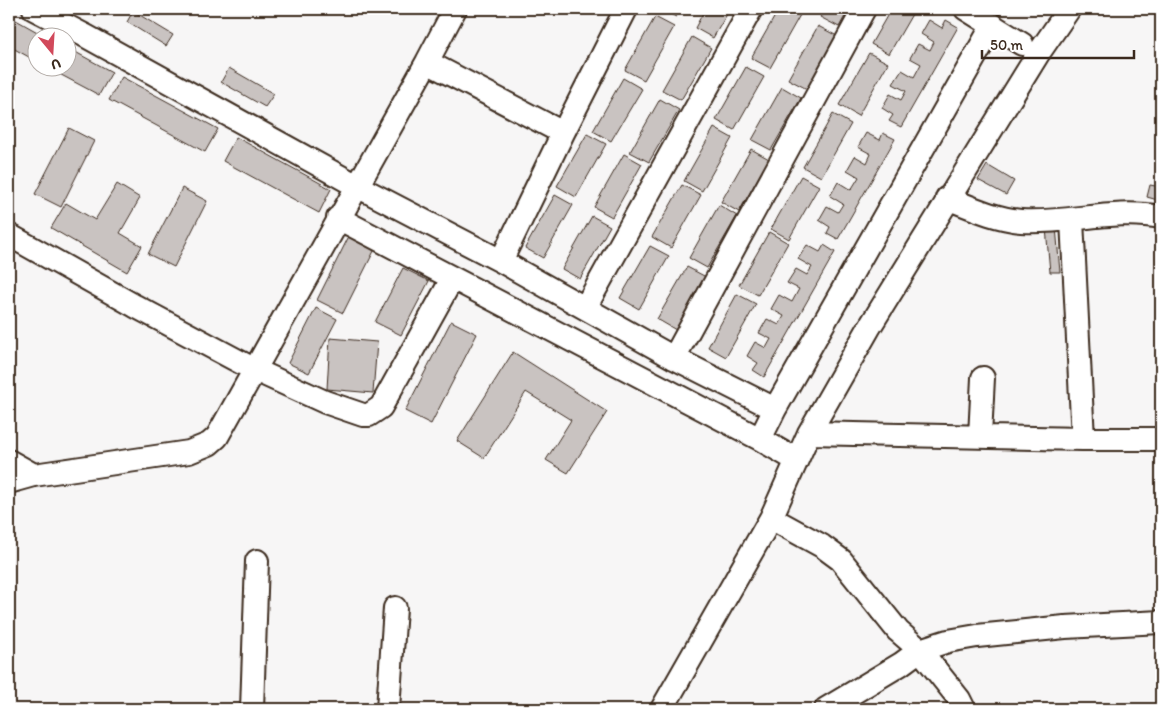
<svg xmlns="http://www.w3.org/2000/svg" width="1170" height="718" font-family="Itim,sans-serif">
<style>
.building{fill:#c9c3c1;stroke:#3b2a1e}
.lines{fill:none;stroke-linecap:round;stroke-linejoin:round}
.minor-casing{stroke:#3b2a1e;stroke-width:26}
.minor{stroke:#fff;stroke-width:22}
</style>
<rect width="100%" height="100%" fill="#f7f6f6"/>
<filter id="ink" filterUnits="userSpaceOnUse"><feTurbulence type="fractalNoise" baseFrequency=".02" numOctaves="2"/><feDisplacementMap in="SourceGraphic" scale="10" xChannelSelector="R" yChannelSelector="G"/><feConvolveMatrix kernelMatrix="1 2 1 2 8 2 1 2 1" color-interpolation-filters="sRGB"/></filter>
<g filter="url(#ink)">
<!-- building -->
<path class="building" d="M661 9H681L676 17Z
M705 9H730L713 38 695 28Z
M779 9H789L800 15 770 68 751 58Z
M825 9H849L839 27 820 17Z
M891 9H915L889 54 871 44Z
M133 11 173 35 166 46 127 22Z
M655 17 674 27 644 80 625 70Z
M16 20 48 38H38V62L9 46V34Z
M929 20 942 28 946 20 958 27 901 127 889 121 893 115 882 108 890 94 901 100 906 91 893 84 902 70 914 77 921 64 910 58 918 44 930 50 934 42 921 34Z
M818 26 837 36 807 89 788 79Z
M692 37 711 48 681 100 662 90Z
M68 48 112 72 99 95 48 68H68Z
M869 53 888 63 858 116 839 105Z
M746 67 764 77 734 130 716 120Z
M229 68 274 94 265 107 221 82Z
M122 77 218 129 205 152 109 100Z
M623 78 642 89 611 141 593 131Z
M782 87 801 98 771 150 752 140Z
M660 99 679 110 649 162 630 152Z
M833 114 851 124 821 177 803 167Z
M69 128 94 141 61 207 35 194Z
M714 128 732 138 702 191 684 181Z
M866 133 880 140 883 133 895 139 838 239 827 233 830 227 819 220 827 206 838 212 843 204 830 196 838 182 851 190 859 177 847 170 855 156 867 163 871 154 858 147Z
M587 134 606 144 576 197 557 186Z
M236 137 331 189 319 213 223 161Z
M751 149 769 159 739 212 721 202Z
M624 154 642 164 612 217 594 207Z
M987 165 1014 181 1006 195 978 180Z
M801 176 819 186 789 239 771 229Z
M117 184 140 198 120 233 142 246 127 272 51 228 66 203 95 220Z
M682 185 701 195 671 248 652 237Z
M1150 185 1161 187V201L1147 197Z
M182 188 207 201 174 267 148 254Z
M555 195 573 205 543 258 525 248Z
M719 205 737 216 707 268 689 258Z
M592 216 610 226 580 279 562 269Z
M1056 227 1060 272H1050L1046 228Z
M769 232 788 243 758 295 739 285Z
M350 234 376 247 343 313 317 300Z
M807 245 820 252 824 245 835 252 764 377 753 370 758 363 747 356 755 342 766 348 771 339 759 333 767 319 779 325 784 316 771 309 779 295 792 302 799 289 787 283 796 269 807 275 812 267 798 259Z
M650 246 669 256 639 309 620 298Z
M687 267 706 277 676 330 657 319Z
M403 268 429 281 401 335 375 322Z
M737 294 756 304 726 357 708 347Z
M316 308 337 319 309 373 288 363Z
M451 321 477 334 431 424 405 411Z
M330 338 377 342 373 393 327 389Z
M513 352 607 412 568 473 546 460 571 420 526 392 484 458 457 441Z"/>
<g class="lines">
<defs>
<path id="minor" d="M34 9 84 35 357 186 501 261 674 358 775 409
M966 9 1022 44
M427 62 563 133
M947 198C970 207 996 219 1021 221 1068 224 1114 208 1161 217
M338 218 760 439 796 460
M1072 220 1083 439
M9 235 135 306 255 370 325 402 363 415H369L381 407 452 279
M501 261 563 133 626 9
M585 308 751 9
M674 358 864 9
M809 433 1083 439H1161
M980 436 983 378
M760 439 775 409 993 25
M9 461 34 475
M9 482 34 475 189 452 209 444 217 437 427 62 455 9
M771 518 822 546 841 560 898 631 920 650 959 699 964 709
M252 709 257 561
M388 709 395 608
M662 709 771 518 809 433 869 328 1038 54 1069 9
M826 709 901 664 920 650 948 641 977 636 1065 627 1161 622"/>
</defs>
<!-- minor casing -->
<use href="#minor" class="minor-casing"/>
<!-- minor -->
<use href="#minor" class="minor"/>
</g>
</g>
<!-- margin -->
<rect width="1170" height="718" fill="none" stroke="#fff" stroke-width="30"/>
<rect x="15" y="15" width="1140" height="688" fill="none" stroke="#3b2a1e" stroke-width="2" filter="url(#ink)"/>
<!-- north arrow -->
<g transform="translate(52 52) rotate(162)"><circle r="24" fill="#ffffff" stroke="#b1aaa5"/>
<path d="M0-4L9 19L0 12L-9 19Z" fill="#d1495b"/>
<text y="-8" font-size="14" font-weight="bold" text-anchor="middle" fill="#3b2a1e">U</text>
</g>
<!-- scale -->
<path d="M982 50v8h152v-8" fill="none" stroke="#3b2a1e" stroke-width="2.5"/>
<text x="990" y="50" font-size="15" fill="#3b2a1e" stroke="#ffffff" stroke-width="4" paint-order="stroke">50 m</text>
</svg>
